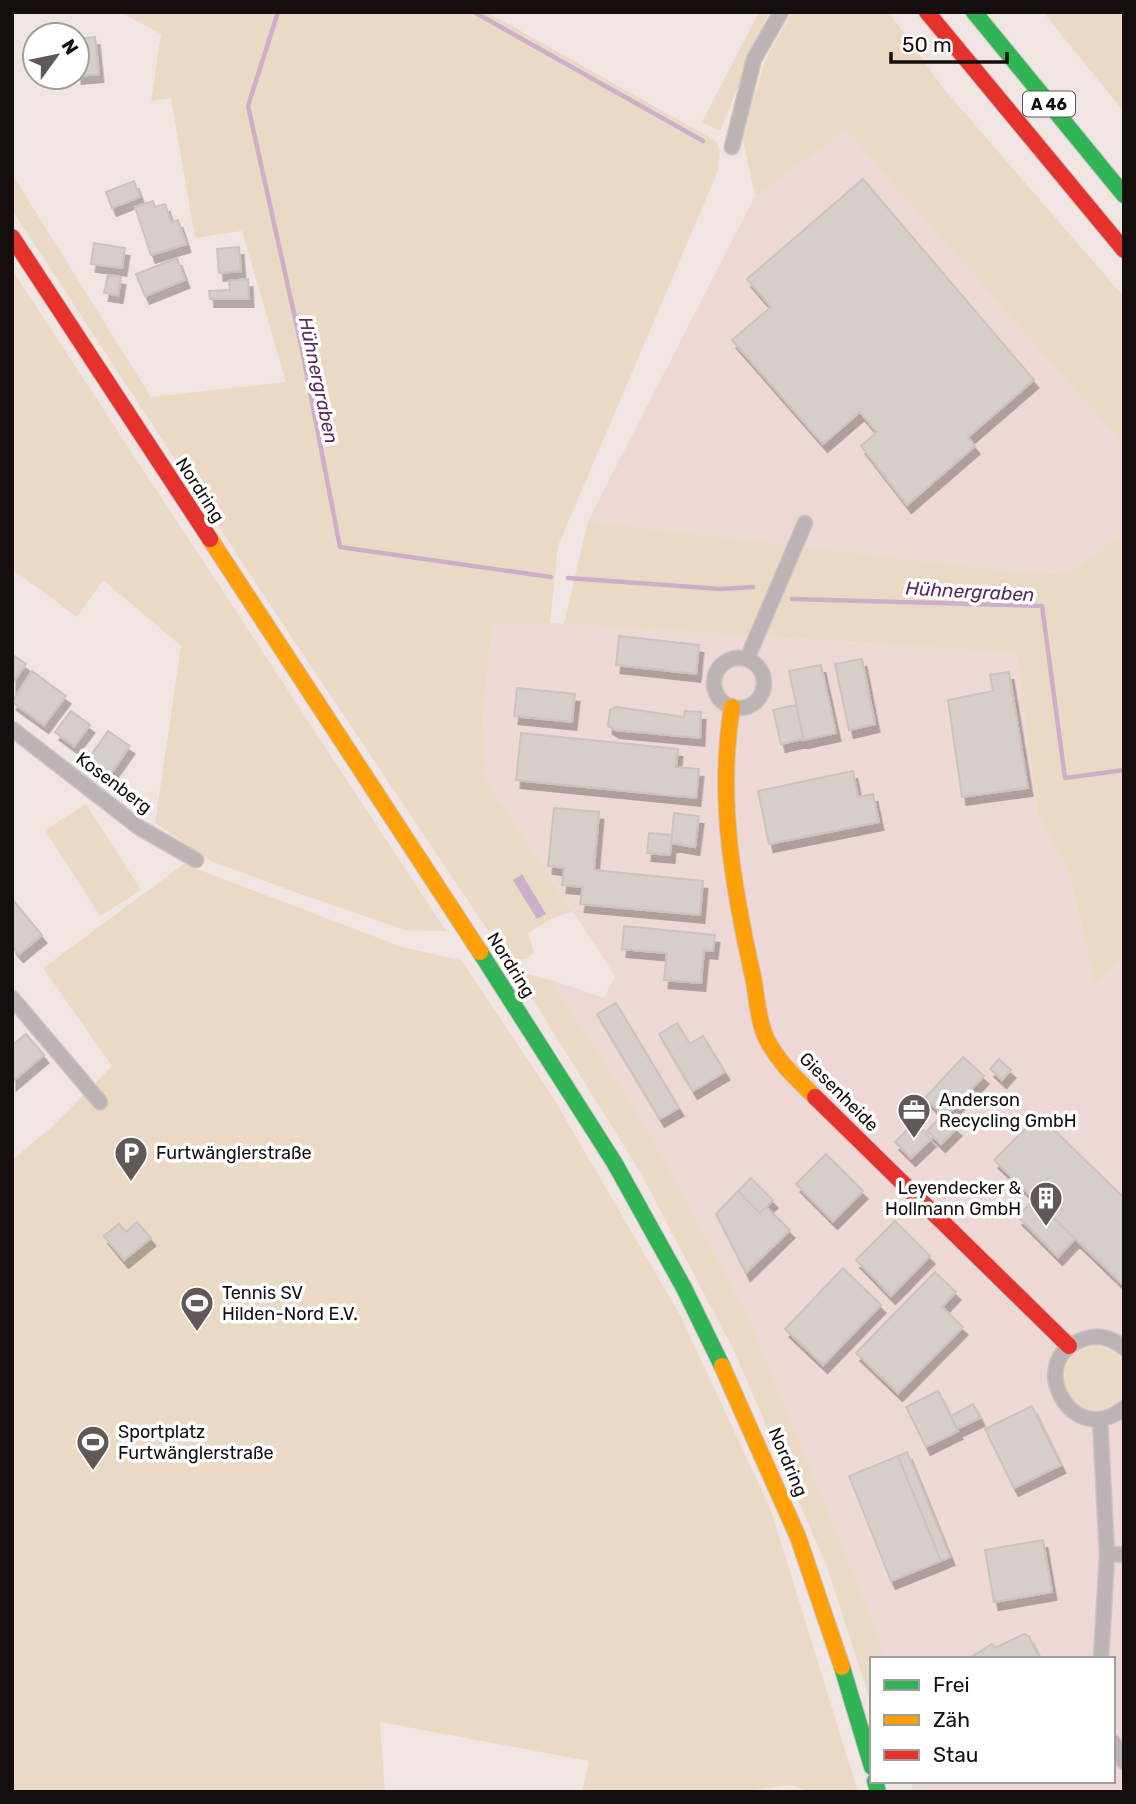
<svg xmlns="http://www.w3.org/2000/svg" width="1136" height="1804" font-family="Rubik,sans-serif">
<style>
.built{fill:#eed8d6}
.green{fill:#eadac5}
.water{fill:#ceaecb}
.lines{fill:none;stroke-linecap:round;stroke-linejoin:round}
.stream{stroke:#ceaecb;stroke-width:4.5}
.building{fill:#d6cecb;stroke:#ccc3c0;stroke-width:2;filter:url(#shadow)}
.street-casing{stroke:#cdc3c2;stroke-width:17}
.fast-casing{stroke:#cdc3c2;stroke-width:18}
.slow-casing{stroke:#cdc3c2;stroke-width:18}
.jam-casing{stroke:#cdc3c2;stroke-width:18}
.street{stroke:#bcb3b5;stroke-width:14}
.fast{stroke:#30b455;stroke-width:16}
.slow{stroke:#ff9f0a;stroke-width:16}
.jam{stroke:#e5322d;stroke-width:16}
.labels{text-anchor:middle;stroke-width:7;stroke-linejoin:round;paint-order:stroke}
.shield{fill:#fff;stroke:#5a5656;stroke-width:2}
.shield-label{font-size:16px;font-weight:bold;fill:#140e0d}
.street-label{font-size:18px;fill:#140e0d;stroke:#fff}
.poi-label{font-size:18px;fill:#140e0d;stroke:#fff;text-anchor:start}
.water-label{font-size:19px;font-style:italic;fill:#5a285c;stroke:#fff}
</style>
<defs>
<filter id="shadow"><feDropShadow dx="4.5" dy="8" stdDeviation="0" flood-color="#0004"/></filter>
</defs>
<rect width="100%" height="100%" fill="#f1e5e4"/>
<!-- built -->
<path class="built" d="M846 129 1124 446V533L1067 573 1012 571 588 521 755 196Z
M493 622 550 623 1016 653 1038 814 1070 876 1095 985 1124 956V1792H913L911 1781H1113V1659H884L875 1625 747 1313 646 1126 551 980 604 998 615 976 486 779 483 717Z"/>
<!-- green -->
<path class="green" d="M120 12H487L716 141 720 151 718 171 558 546 550 623H493L483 717 486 779 573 912 557 916 528 933 534 952 526 959H507L280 620 12 210V174L151 397 286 382 242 231 195 238 171 98 151 101 161 34Z
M759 12H769L720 131 702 122Z
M792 12H889L944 89 1124 297V446L846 130 755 196 742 135 765 61Z
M1043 12H1124V112Z
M12 270 446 931 405 930 300 894 211 861 155 823 181 646 103 580 77 617 12 569Z
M588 521 1012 571 1067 573 1124 533V956L1095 986 1070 876 1038 814 1016 653 564 624Z
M86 804 141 890 100 916 45 830Z
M184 864 402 947 461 960 551 1094 680 1315 771 1510 858 1792H811L790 1785 737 1792H582L589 1761 380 1722 385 1792H12V1160L53 1126 112 1066 43 968Z
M515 971 551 980 646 1126 747 1313 875 1625 884 1659H872V1707L827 1567 734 1351 639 1170Z
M1064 1378a31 31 0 1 1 62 0a31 31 0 1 1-62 0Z"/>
<!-- water -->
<path class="water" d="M522 874 546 914 537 919 513 880Z"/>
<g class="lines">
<!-- stream -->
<path class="stream" d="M278 12 248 106 301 345 340 547 551 577
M474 12 703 141
M568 578 721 589 753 587
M792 599 1042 606 1065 778 1124 770"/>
</g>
<!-- building -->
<path class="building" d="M95 37 99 74 77 76V39Z
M863 179 1034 380 968 437 975 446 907 505 861 446 877 432 860 412 823 444 732 340 771 307 747 279Z
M134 181 140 197 112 208 106 192Z
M153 201 155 207 165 204 171 222 178 220 186 244 151 255 135 207Z
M94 243 125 248 122 268 91 264Z
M239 247 241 271 219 273 217 249Z
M177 258 185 280 145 296 136 274Z
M108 275 121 277 118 295 104 293Z
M248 279 249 299H210L209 291 230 290 229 281Z
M619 636 699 645 696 674 616 665Z
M13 655 26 664 12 684V657Z
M862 659 875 724 849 730 835 664Z
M821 665 836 733 804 740 789 671Z
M32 671 66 696 44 725 12 702Z
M1009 672 1028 788 962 797 948 700 993 691 990 675Z
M517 688 575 694 572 722 514 716Z
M796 705 803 739 781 744 773 710Z
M616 707 684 717 685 711 701 712 700 738 615 730 608 726 610 710Z
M71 711 90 725 74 746 55 732Z
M108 731 130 746 111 773 89 758Z
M521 733 678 749 676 767 699 769 696 798 516 780Z
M853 771 858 797 873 794 879 822 769 844 758 791Z
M554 808 599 812 594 870 703 881 700 915 580 904 583 887 562 885 564 868 548 866Z
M674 813 699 816 695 847 671 843Z
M649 833 672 835 670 855 647 853Z
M12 899 42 935 19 954 12 946Z
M624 926 715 935 713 951 704 950 701 983 664 980 667 953 622 949Z
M616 1003 679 1108 660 1119 597 1014Z
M677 1023 690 1044 703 1036 725 1072 693 1091 659 1034Z
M26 1034 44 1055 12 1082V1042L14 1044Z
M963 1057 984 1076 945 1117 925 1098Z
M999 1059 1011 1070 1002 1080 990 1069Z
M942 1115 957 1128 941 1144 927 1131Z
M1039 1115 1124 1198V1286L994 1160Z
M915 1122 931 1139 911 1158 895 1142Z
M826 1154 863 1191 833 1221 796 1184Z
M751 1178 773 1200 760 1213 738 1191Z
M738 1191 760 1213 766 1207 790 1230 746 1273 716 1214Z
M1034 1199 1075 1239 1058 1257 1018 1217Z
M895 1221 930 1256 891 1296 856 1260Z
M137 1222 151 1238 124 1260 104 1236 119 1224 126 1232Z
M843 1268 881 1305 823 1365 785 1329Z
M935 1272 956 1292 942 1307 963 1327 898 1393 856 1353Z
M938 1391 958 1431 926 1447 906 1407Z
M973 1404 980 1418 957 1429 951 1416Z
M1032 1406 1061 1465 1014 1488 985 1429Z
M907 1452 950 1557 941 1561 898 1456Z
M898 1456 941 1561 891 1581 849 1476Z
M1043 1540 1052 1592 994 1602 985 1550Z
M1024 1634 1029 1636 1040 1659H968L992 1644 995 1648Z"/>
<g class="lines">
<defs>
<path id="street" d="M732 147 754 59 781 12
M714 683a25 25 0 1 1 50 0a25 25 0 1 1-50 0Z
M747 659 805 523
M12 729 140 828 196 860
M12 998 100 1102
M1124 1348C1113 1338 1098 1334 1084 1339 1023 1358 1071 1451 1124 1408
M1100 1419 1107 1555 1101 1659
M1107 1555 1124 1554
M1113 1742 1124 1762"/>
<path id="fast" d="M974 12 1124 195
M480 952 614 1162 684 1288 722 1366
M842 1667 872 1767
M875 1781 878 1792"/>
<path id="slow" d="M210 539 480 952
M732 707C717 799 733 887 753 977 757 997 758 1022 767 1040 779 1063 797 1079 815 1097
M722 1366 798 1537 842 1667"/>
<path id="jam" d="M927 12 1124 250
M12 237 210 539
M815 1097 1069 1346"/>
</defs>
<!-- street casing -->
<use href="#street" class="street-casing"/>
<!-- fast casing -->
<use href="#fast" class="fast-casing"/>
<!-- slow casing -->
<use href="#slow" class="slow-casing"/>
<!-- jam casing -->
<use href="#jam" class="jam-casing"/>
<!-- street -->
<use href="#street" class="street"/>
<!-- fast -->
<use href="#fast" class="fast"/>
<!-- slow -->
<use href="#slow" class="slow"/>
<!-- jam -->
<use href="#jam" class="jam"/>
</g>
<!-- icons -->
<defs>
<symbol id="office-pin" viewBox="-11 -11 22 30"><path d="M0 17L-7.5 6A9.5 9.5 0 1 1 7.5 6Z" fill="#615958" stroke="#fff"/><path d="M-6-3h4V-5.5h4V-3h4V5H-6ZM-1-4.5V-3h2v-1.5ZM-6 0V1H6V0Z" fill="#fff"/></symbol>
<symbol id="parking-pin" viewBox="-11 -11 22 30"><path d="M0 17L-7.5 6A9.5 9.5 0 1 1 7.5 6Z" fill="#615958" stroke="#fff"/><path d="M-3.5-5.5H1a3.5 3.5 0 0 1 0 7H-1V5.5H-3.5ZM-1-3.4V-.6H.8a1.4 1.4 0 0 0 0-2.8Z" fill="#fff"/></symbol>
<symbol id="building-pin" viewBox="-11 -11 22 30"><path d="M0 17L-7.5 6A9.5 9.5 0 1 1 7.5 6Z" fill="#615958" stroke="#fff"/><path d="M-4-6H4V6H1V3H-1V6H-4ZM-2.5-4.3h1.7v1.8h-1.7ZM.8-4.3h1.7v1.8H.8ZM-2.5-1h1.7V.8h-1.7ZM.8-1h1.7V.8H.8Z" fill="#fff"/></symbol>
<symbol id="stadium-pin" viewBox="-11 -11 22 30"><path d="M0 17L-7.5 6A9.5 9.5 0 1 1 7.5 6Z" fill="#615958" stroke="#fff"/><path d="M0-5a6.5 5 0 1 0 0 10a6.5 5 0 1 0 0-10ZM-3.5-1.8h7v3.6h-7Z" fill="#fff"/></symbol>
</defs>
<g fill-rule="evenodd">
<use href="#office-pin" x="895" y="1091" width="38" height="52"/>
<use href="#parking-pin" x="112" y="1134" width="38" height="52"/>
<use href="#building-pin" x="1027" y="1179" width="38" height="52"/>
<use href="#stadium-pin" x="178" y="1284" width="38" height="52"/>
<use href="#stadium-pin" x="74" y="1423" width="38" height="52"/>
</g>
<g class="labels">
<!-- shield labels -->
<rect class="shield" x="1023" y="91.5" width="52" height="25" rx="5"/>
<g class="shield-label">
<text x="1049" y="110">A 46</text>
</g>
<!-- street labels -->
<g class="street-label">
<text transform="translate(200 490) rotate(57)" y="6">Nordring</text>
<text transform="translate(114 783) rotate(37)" y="6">Kosenberg</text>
<text transform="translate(511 965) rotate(58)" y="6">Nordring</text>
<text transform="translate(839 1092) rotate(45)" y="6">Giesenheide</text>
<text transform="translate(788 1462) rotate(67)" y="6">Nordring</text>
</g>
<!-- poi labels -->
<g class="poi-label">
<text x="939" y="1106">Anderson<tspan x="939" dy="21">Recycling GmbH</tspan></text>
<text x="156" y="1159">Furtwänglerstraße</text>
<text x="1021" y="1194" text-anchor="end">Leyendecker &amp;<tspan x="1021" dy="21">Hollmann GmbH</tspan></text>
<text x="222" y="1299">Tennis SV<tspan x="222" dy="21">Hilden-Nord E.V.</tspan></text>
<text x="118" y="1438">Sportplatz<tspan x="118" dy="21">Furtwänglerstraße</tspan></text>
</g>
<!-- water labels -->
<g class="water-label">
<text transform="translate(319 380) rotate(78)" y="7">Hühnergraben</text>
<text transform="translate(970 591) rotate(3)" y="7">Hühnergraben</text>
</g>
</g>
<!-- border -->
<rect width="1136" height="1804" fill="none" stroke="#140e0d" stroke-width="28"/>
<!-- legend -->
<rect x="870" y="1657" width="245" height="126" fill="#ffffff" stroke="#a19f9e" stroke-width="2"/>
<rect x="884" y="1680" width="35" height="10" fill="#30b455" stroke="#a19f9e" stroke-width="2"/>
<text x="933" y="1692" font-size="21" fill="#140e0d">Frei</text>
<rect x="884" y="1715" width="35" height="10" fill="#ff9f0a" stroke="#a19f9e" stroke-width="2"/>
<text x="933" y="1727" font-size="21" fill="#140e0d">Zäh</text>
<rect x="884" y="1750" width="35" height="10" fill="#e5322d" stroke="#a19f9e" stroke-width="2"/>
<text x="933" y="1762" font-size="21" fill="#140e0d">Stau</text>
<!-- north arrow -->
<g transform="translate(56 56) rotate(57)"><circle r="33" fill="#ffffff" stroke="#a19f9e" stroke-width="2"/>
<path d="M0-5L12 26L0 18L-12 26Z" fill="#615958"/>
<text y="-10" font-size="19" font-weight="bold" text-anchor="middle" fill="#140e0d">N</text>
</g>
<!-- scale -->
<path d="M891 52v10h116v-10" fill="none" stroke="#140e0d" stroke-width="3.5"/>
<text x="902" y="52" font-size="21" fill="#140e0d" stroke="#ffffff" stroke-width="5" paint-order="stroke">50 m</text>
</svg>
